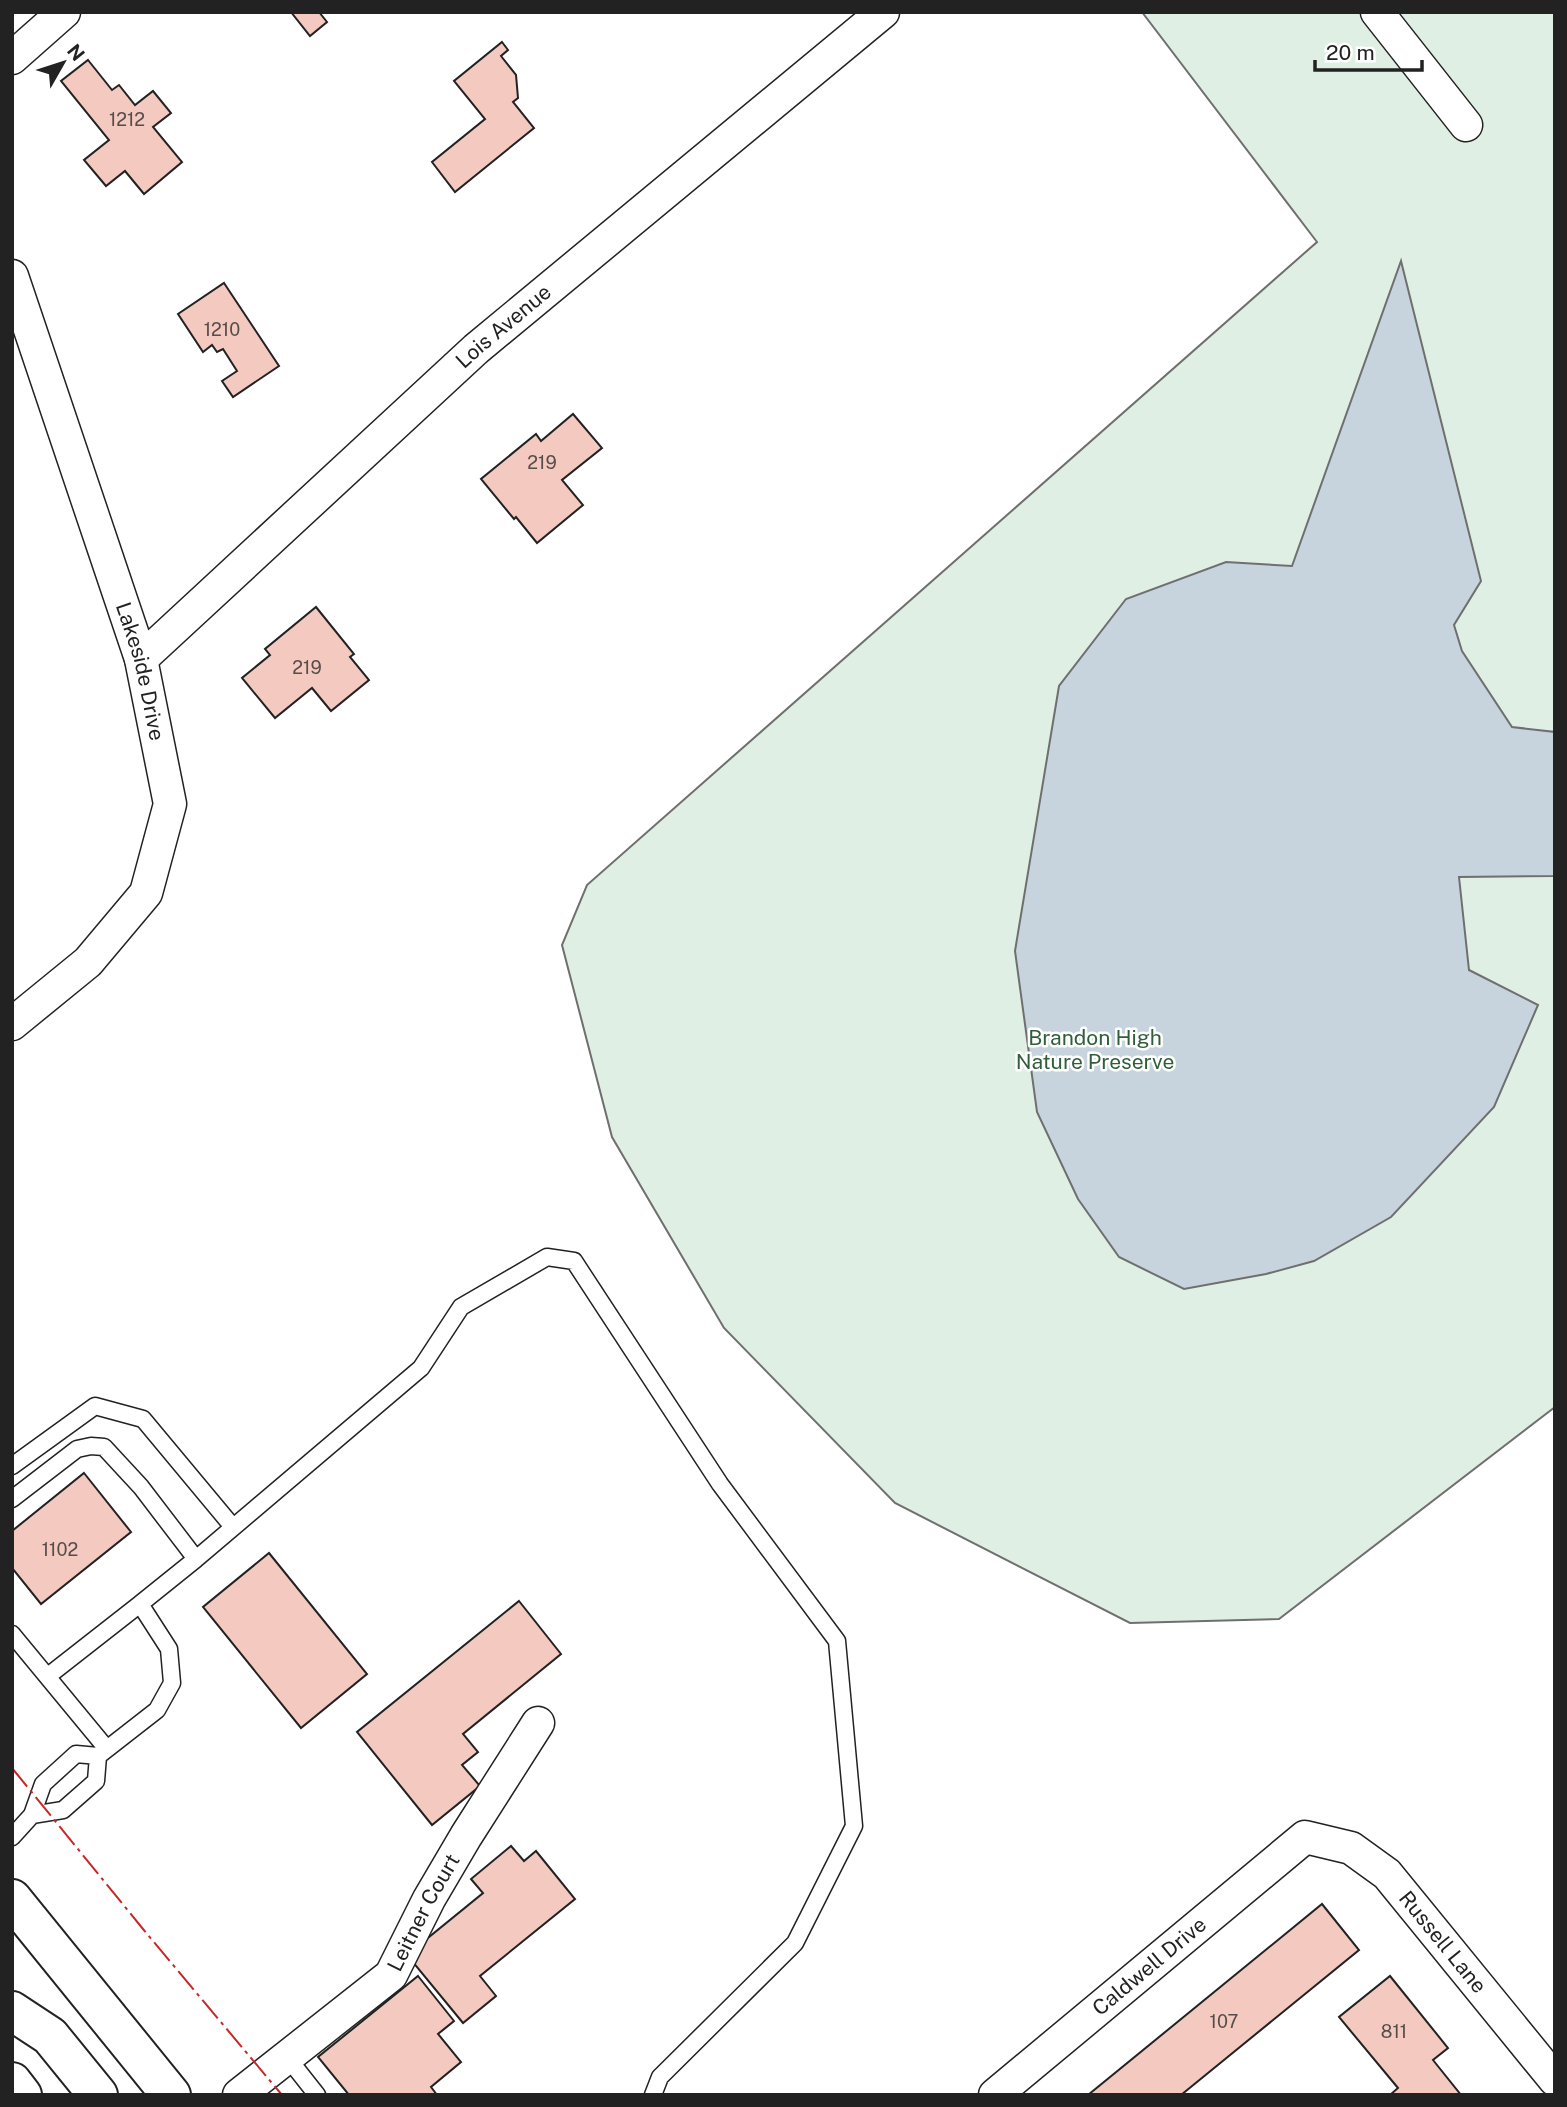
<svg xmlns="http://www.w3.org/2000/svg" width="1567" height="2107" font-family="'Public Sans',sans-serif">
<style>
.green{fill:#e0efe3;stroke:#6f6f6f;stroke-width:2}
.water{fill:#c7d3dd;stroke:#6f6f6f;stroke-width:2}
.building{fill:#f3c9c0;stroke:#222;stroke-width:2}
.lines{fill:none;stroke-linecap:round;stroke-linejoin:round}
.lane-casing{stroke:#222;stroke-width:19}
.street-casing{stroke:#222;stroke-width:35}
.highway-casing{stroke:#222;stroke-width:42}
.lane{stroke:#fff;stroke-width:16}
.street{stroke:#fff;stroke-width:32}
.highway{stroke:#fff;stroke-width:38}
.power{stroke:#c62828;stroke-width:2;stroke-dasharray:24 5 3.5 5;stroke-linecap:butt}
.labels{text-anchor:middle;stroke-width:5;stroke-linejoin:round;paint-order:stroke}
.number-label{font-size:18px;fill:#564c4a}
.street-label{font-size:21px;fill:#222;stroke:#fff}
.park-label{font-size:21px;fill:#2f5e38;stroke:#fff}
</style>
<rect width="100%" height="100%" fill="#fff"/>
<!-- green -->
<path class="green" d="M1142 12H1555V1407L1279 1619 1130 1623 895 1503 724 1328 612 1137 562 945 587 885 1317 242Z"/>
<!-- water -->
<path class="water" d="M1401 261 1481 581 1454 625 1462 651 1512 727 1555 732V876L1459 877 1469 970 1538 1005 1494 1107 1391 1217 1314 1261 1266 1274 1184 1289 1119 1257 1078 1199 1037 1112 1015 951 1059 686 1126 599 1226 562 1292 566Z"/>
<!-- building -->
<path class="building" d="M291 12H319L327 22 310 36Z
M502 42 508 50 501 56 516 75 518 98 513 102 534 128 455 192 432 162 485 119 454 81Z
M88 60 112 90 119 85 135 105 153 91 171 113 153 127 182 162 144 194 125 171 106 186 84 160 109 140 61 81Z
M224 283 279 366 233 397 222 381 237 371 223 349 217 352 212 345 203 352 178 314Z
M573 414 602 448 562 480 583 505 537 543 516 517 514 519 481 479 536 434 541 441Z
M316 607 354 654 350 657 369 680 331 711 312 688 275 718 242 678 270 655 265 649Z
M84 1473 131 1532 41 1604 12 1568V1531Z
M269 1553 367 1674 301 1728 203 1607Z
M519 1601 561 1654 463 1734 478 1752 462 1765 480 1786 432 1825 357 1732Z
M511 1846 524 1861 536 1851 575 1899 480 1976 496 1996 463 2023 407 1955 483 1893 471 1879Z
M1322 1904 1359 1950 1181 2095H1088Z
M418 1976 454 2021 438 2034 461 2062 431 2087 437 2095H349L318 2057Z
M1390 1976 1448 2048 1433 2060 1461 2095H1390L1398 2088 1339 2017Z"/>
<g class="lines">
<defs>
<path id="lane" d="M12 1466 95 1406 143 1419 233 1527
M12 1499 77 1449 91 1446 104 1447 141 1487 196 1559
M12 1634 107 1749 98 1756 76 1754 43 1784 32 1815 12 1837
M48 1676 140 1604
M107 1749 157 1710 172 1683 169 1649 140 1604 196 1559 421 1368 461 1307 547 1257 574 1261 720 1484 837 1641 854 1826 795 1943 660 2077 653 2095
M32 1815 63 1810 96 1781 98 1756
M287 2057 317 2095"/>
<g id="street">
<path d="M1377 12 1466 125"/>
<path d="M12 58 64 12"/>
<path id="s1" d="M12 276 141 659 170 804 146 893 88 962 12 1024"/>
<path id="s2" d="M141 659 476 349 883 12"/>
<path id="s3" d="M239 2095 391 1975 429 1899 466 1836 538 1723"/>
<path id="s4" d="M995 2095 1305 1837 1351 1848 1387 1874 1555 2080"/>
</g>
<path id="highway" d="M12 1899 171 2095
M12 2011 50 2036 98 2095
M12 2082 22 2095"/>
</defs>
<!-- lane casing -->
<use href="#lane" class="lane-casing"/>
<!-- street casing -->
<use href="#street" class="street-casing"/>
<!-- highway casing -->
<use href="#highway" class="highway-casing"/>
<!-- lane -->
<use href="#lane" class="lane"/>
<!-- street -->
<use href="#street" class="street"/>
<!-- highway -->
<use href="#highway" class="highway"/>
<!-- power -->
<path class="power" d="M12 1768 143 1929 282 2095"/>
</g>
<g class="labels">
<!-- number labels -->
<g class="number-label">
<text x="127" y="126">1212</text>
<text x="222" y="336">1210</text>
<text x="542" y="469">219</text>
<text x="307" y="674">219</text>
<text x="60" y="1556">1102</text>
<text x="1224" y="2028">107</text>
<text x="1394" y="2038">811</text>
</g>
<!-- street labels -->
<g class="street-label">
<text dy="7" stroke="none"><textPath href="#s2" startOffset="492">Lois Avenue</textPath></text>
<text dy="7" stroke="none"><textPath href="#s1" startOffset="416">Lakeside Drive</textPath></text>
<text dy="7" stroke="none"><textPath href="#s3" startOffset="264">Leitner Court</textPath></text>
<text dy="7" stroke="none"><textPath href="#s4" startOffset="583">Russell Lane</textPath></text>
<text dy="7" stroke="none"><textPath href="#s4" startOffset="201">Caldwell Drive</textPath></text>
</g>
<!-- park labels -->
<g class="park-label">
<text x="1095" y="1045">Brandon High<tspan x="1095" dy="24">Nature Preserve</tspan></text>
</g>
</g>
<!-- border -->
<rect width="1567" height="2107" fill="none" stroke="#222222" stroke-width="28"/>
<!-- north arrow -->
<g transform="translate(63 63) rotate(51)" stroke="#ffffff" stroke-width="5" paint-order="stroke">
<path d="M0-5L12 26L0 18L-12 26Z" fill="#222222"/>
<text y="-10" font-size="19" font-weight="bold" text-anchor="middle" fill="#222222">N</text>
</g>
<!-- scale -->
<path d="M1315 60v10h107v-10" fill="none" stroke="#222222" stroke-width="3.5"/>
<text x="1326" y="60" font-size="21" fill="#222222" stroke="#ffffff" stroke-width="5" paint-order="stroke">20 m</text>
</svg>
